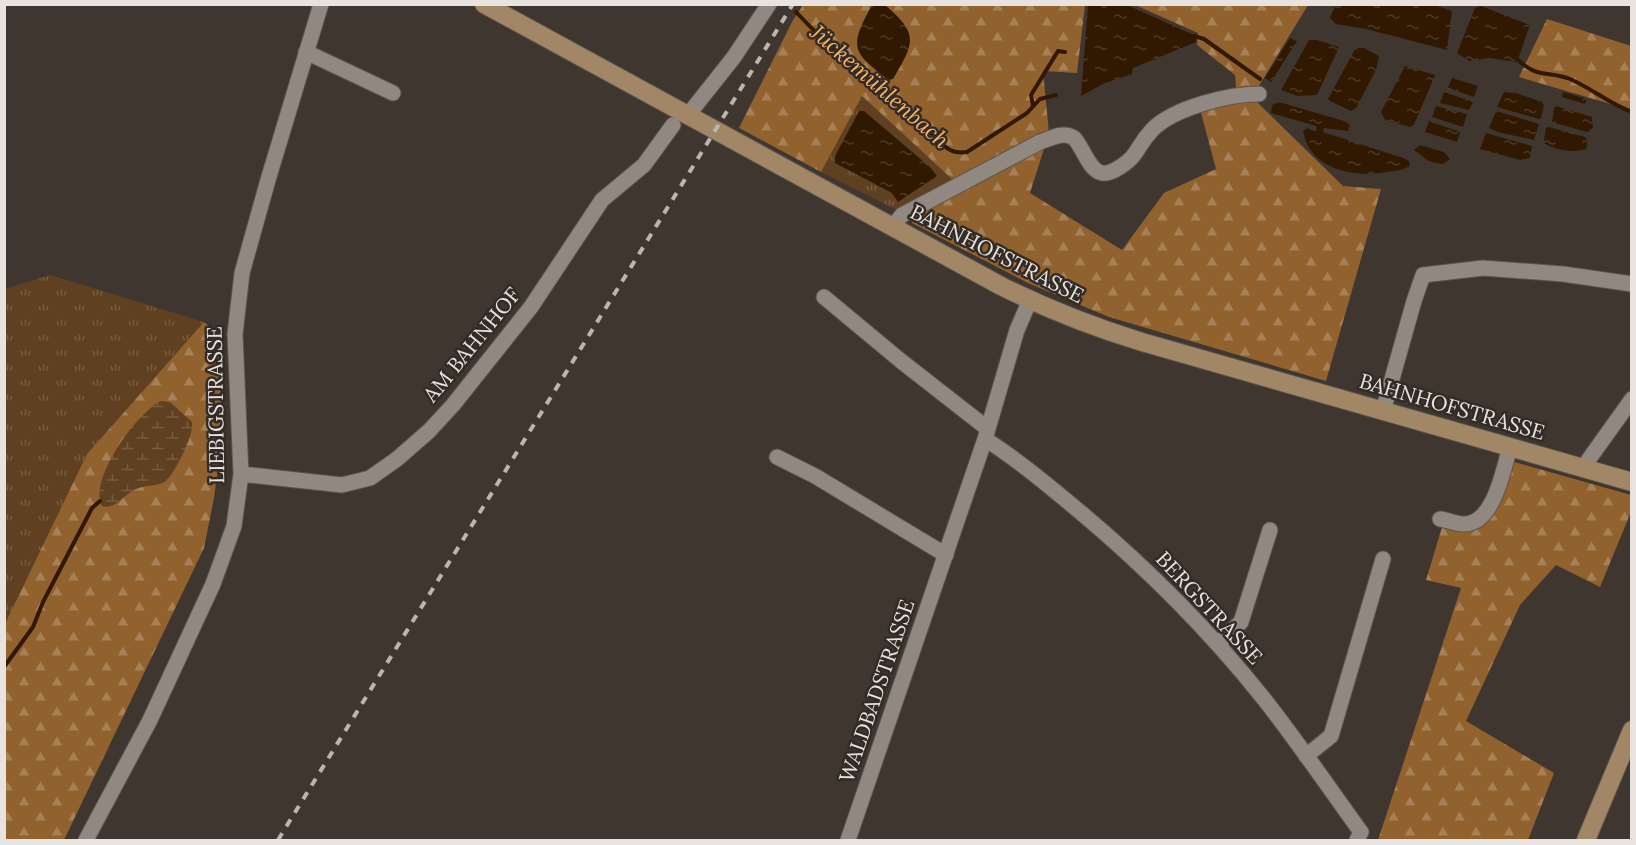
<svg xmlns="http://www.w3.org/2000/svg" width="1636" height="845" font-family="Lora,serif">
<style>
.grass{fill:url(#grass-tufts)}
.forest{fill:url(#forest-firs)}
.wetland{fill:url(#wetland-marsh)}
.water{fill:url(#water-ripples)}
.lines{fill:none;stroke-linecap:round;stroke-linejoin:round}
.stream{stroke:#301900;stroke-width:4}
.street-casing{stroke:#5b554f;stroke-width:17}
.secondary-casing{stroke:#5b554f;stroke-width:20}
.street{stroke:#918981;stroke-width:15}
.secondary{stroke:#a28766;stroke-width:18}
.rail{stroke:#bbb5b0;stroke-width:4;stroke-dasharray:8 8;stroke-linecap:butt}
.labels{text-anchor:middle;stroke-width:5;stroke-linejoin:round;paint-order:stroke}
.street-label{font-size:21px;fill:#e8e3df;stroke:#332c26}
.water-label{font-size:22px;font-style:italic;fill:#f7b269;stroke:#332c26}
</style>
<defs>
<pattern id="grass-tufts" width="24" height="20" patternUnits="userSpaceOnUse" patternTransform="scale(1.5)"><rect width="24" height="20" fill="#5f4121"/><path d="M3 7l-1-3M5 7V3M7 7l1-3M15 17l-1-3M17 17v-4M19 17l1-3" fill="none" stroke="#765c41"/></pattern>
<pattern id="forest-firs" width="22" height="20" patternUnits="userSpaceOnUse" patternTransform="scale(1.5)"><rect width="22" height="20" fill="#91622e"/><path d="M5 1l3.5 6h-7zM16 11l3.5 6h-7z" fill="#a68056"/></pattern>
<pattern id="wetland-marsh" width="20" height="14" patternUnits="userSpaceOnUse" patternTransform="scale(1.5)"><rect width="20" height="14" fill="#5f4121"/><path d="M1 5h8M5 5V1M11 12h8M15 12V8" fill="none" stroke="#765c41"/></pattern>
<pattern id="water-ripples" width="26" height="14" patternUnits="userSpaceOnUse" patternTransform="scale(1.5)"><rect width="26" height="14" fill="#301900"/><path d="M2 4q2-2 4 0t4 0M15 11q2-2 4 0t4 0" fill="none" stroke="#4e3a25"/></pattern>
</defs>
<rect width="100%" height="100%" fill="#3e362f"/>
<!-- grass -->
<path class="grass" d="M862 96 953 180 897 210 821 172Z
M50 275 204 322 87 454 5 626V289Z"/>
<!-- forest -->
<path class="forest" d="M803 5H1085L1077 73 1043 71 1049 133 1030 193 1122 250 1164 193 1216 169 1200 109 1237 99 1235 75 1197 45 1198 33 1135 5H1308L1257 89 1258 103 1343 186 1381 189 1326 381 1109 317 1028 283 912 223V214L953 180 862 96 821 172 739 128 793 20Z
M1547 19 1631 46V110L1519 77Z
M204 322 217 333 223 430 214 498 204 548 64 840H5L4 626 87 454Z
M1511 461 1631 495V512L1600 587 1556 565 1520 605 1466 721 1554 773 1528 840H1378L1461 588 1426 580 1443 524C1450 526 1459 529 1466 529 1499 529 1503 486 1511 461Z"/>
<!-- wetland -->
<path class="wetland" d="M161 401 170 402 192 422C195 433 175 473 166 481 160 486 147 485 139 488 126 491 116 511 102 506 88 480 137 412 161 401Z"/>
<!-- water -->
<path class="water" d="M1336 4 1434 5 1452 11 1447 50 1366 29 1336 24 1330 18Z
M872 5H885C919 34 915 42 893 79L889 80C851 52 849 47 872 5Z
M1088 5H1127L1196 36V42L1133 68 1132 74 1105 83 1081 96Z
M1481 6 1530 25 1517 62 1489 58 1469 61 1457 53 1475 8Z
M1290 38 1297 41 1271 82 1265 78Z
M1309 40H1317L1339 47 1317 95 1298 96 1281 90Z
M1364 48 1379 56 1376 70 1356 108 1351 111 1330 101 1328 99 1354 51 1358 48Z
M1405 66 1435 75 1414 125 1410 127 1385 120 1381 112Z
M1452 78 1478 86 1474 97 1448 88Z
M1444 92 1473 102 1469 110 1440 103Z
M1504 92 1516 93 1542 102 1544 105 1541 118 1539 119 1497 107Z
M1563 92 1587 99 1585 104 1562 97Z
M1279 102 1344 121 1350 125 1348 131 1324 128 1323 132 1406 159 1409 161 1410 166C1403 170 1395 171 1387 172 1354 178 1310 170 1303 131L1307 128 1314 131 1317 130 1316 126 1271 113 1272 105Z
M1436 106 1467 114 1463 127 1432 117Z
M1556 106 1592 117 1593 128 1587 132 1552 122 1554 108Z
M859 111H864L931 168 937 176 898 202 892 193 835 163V156Z
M1496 111 1539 124 1534 140 1497 132 1489 128Z
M1429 121 1460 132 1457 142 1425 132Z
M1549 127 1585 137 1588 141 1586 149C1572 153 1559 151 1545 144L1544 140 1546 128Z
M1486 133 1532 146 1530 158 1520 160 1480 149Z
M1420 145 1444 152 1450 159 1443 164 1430 162 1414 150Z"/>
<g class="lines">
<!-- stream -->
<path class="stream" d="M796 12C839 58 888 97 936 137 946 149 952 154 967 152L1027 113 1040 99 1056 95
M1194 36 1204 39 1260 79
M1515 57C1537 80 1547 70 1570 79 1591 88 1610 104 1632 112
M1033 106 1031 95 1058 51 1065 52
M4 667 33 627 43 602 92 508 100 501"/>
<defs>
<path id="street" d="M306 52 393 93
M688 115 734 57 769 4
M892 227 902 215 1040 142C1052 138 1063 131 1074 138 1083 147 1089 171 1102 173 1107 174 1111 172 1115 170 1140 156 1135 148 1152 130 1173 108 1229 94 1259 94
M824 297 901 361 988 429
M1383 411 1414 301 1423 275 1483 268 1563 274 1632 284
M985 439C1018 460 1049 486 1079 511 1147 568 1209 630 1264 699 1298 742 1329 788 1361 832L1357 840
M777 457 815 476 946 555
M1585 469 1589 459 1632 399
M241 474 342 485 370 478 397 459 429 431 453 405 531 307 602 200 644 165 673 125
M1440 519C1447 520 1456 524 1463 524 1494 525 1503 470 1510 447
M1218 644 1241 622 1270 530
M1306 756 1331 736 1383 559
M86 840 150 720 213 584 234 526 241 474 235 334 242 273 268 180 321 4
M848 840 985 439 1017 330 1030 300"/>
<path id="secondary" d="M484 4 1001 286C1047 309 1093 327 1142 342L1632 482
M1586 840 1632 730"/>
</defs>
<!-- street casing -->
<use href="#street" class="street-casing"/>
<!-- secondary casing -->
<use href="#secondary" class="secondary-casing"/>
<!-- street -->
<use href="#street" class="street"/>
<!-- secondary -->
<use href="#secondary" class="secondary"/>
<!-- rail -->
<path class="rail" d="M278 840 793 4"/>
</g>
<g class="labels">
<!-- street labels -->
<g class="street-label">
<text transform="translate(997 254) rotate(27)" y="7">BAHNHOFSTRASSE</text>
<text transform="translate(472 345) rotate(-51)" y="7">AM BAHNHOF</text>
<text transform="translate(216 405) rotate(-91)" y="7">LIEBIGSTRASSE</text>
<text transform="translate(1452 407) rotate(16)" y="7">BAHNHOFSTRASSE</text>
<text transform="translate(1209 608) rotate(47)" y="7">BERGSTRASSE</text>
<text transform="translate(877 691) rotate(-71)" y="7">WALDBADSTRASSE</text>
</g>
<!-- water labels -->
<g class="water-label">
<text transform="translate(880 86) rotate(41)" y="8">Jückemühlenbach</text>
</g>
</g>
<!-- border -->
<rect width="1636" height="845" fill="none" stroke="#e8e3df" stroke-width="12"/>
</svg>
